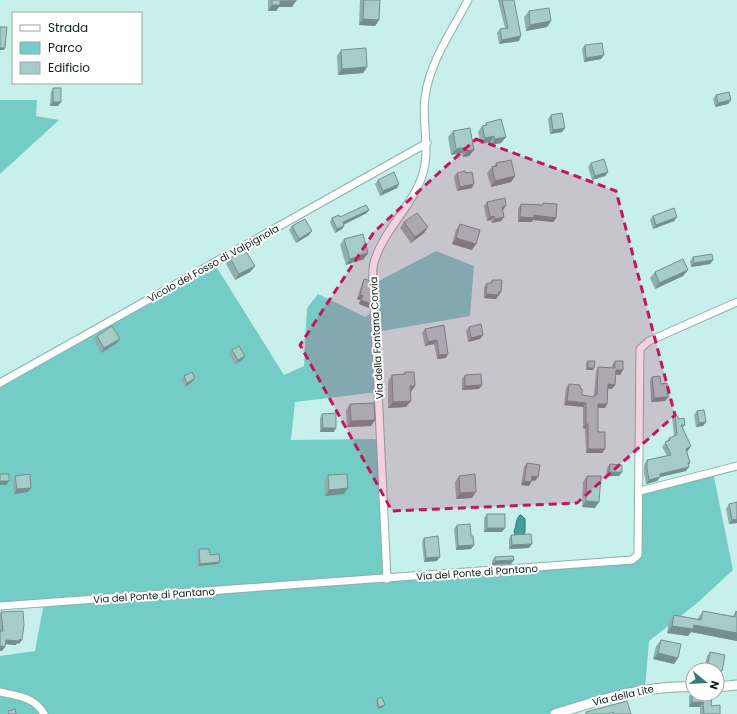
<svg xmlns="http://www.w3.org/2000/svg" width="737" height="714" font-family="Poppins,sans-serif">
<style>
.green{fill:#73ccc5}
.water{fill:#40a099;stroke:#307873}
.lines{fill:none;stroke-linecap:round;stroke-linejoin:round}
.minor-casing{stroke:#8ab1ad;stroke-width:9}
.tertiary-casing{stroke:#8ab1ad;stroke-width:11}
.minor{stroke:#fff;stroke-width:7}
.tertiary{stroke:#fff;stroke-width:9}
.wall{fill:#8eafad}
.shaded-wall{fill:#748f8d}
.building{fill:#a5ccc9;stroke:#748f8d}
.marked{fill:#c2185b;fill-opacity:0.2;stroke:#c2185b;stroke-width:3;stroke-dasharray:8 5;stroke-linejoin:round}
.labels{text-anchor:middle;stroke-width:4;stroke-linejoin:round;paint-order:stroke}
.street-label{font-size:10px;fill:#0c1c1a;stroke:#fff}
</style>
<rect width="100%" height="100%" fill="#c7f0ec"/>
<!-- green -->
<path class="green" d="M0 100H37L36 116 59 120 0 174Z
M436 251 474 266 470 316 376 332 378 392 295 402 291 440 382 439 388 579 635 559 640 491 713 472 733 570 696 604 649 641 645 689 555 714H0V656L35 651 44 603 0 606V383L214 263 284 375 304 366 307 308 318 294 365 317 374 311 373 284Z"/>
<!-- water -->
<path class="water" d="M520 515H521L525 519V532L523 536 516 537 514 531C517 525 515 520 520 515Z"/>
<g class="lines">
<defs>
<path id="minor" d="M0 383 427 143
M640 491 737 466
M387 579 373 284C373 277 372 269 374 263 381 235 408 210 419 184 433 154 421 127 425 97 430 61 452 31 468 0
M0 606 632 560 638 555V550L640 349 649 341 737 302
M0 692C17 696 35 697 44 714"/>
<path id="tertiary" d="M717 687 737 685
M555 714C600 700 645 685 693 687"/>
</defs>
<!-- minor casing -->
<use href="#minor" class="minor-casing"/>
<!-- tertiary casing -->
<use href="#tertiary" class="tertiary-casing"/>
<!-- minor -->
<use href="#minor" class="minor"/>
<!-- tertiary -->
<use href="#tertiary" class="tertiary"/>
</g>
<!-- wall -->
<path class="wall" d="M268 0H296L292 7H279L276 11H268Z
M360 0H380L379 20 375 26 359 25Z
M498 0H514L519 41 499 44 497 33 500 29 505 28Z
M529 11 551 21 547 27 526 31 524 17Z
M585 45 604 55 601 59 584 62 582 49Z
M341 50 367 67 363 73 338 75 337 56Z
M53 88 58 106H50L51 92Z
M716 95 731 100 728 104 715 107 713 99Z
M551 115 565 128 562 132 550 134 548 119Z
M486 123 506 137 501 143 491 145 490 142 481 144 478 132 482 126 485 125Z
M453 131 474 150 469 156 463 157 462 153 451 155 448 137Z
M496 163 515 176 511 182 491 187 487 173 492 167 494 166Z
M591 163 608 172 605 176 592 180 588 167Z
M457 173H465L472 188 457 191 454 177Z
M378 180 399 184 397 188 380 196 375 184Z
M487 202 503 210H502L504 217 501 221 492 223 491 220 487 221 484 206Z
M543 203 556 218 553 222 533 220 532 222H518V208L521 204 542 205Z
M367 213 344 224 342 229 335 233 330 222 332 218Z
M653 216 674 221 653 229 650 220Z
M404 222 428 227 424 233 411 243 400 228Z
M460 224 476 244 472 250 452 244 456 230Z
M292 226 309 235 296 243 289 230Z
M344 239 364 259 346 265 340 245Z
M693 257 713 260 710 264 691 267 690 261Z
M230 258 255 266 250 272 235 280 226 264Z
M688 270 683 276 655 289 650 278 655 272Z
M364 279 372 304 369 308 359 304 360 300 357 299 362 283Z
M492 280 501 292 496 299 484 298V287L487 283H490Z
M444 325 446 358 437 359 434 344 425 346 422 333 425 329Z
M469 327 483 335 480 339 468 342 466 331Z
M97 336 120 339 117 343 101 353 94 340Z
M232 350 245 356 242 360 235 364 229 354Z
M588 361 593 370H586V363Z
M615 361 623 370 620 375 615 374V385L612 389H608L607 404 605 408H598V432L605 449 602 453H586L585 429 583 428V407L564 405 566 388 569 384 580 388 582 395 594 397V395L596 372 598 367 612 368V365Z
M405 372 410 392 406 407 388 408V381L392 375 403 374Z
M465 375 479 389 462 390V379Z
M184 376 195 378 192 382 185 387 181 380Z
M652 377 661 384 668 397 665 401 651 402 650 381Z
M350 404 375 420 371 426 347 427 346 410Z
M697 411 706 422 703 426 696 427 694 415Z
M675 413 679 419 685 425 683 428 691 446 687 451 690 463 686 471 660 477 657 481 646 484 644 473V465L647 460 667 456 662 447 669 438 674 436 672 417Z
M322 414 334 432H320V418Z
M527 463 535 481H532L529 486 521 485 524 467Z
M610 464 622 472 619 476H606L607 468Z
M328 475 344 494 325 496 324 481Z
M15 476 31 488 28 492 14 494 13 480Z
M459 476 472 498 456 499 455 482Z
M587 476 595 508 582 507 583 482Z
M729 504 737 523 729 524 726 509Z
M487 514 502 532H484V518Z
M457 525 471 536 474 545 471 549 456 550 454 529Z
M511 535 529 548 509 549V539Z
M424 538 437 561 424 562 422 542Z
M199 549 210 555 218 564 198 566 197 551Z
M495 557 511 564 492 565V561Z
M703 611 733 616 736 611 737 612V641L691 632 688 636 667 633 669 622 674 615 697 619 698 618Z
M1 612 19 644 17 643 16 645 5 644V647L2 651H0V615Z
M661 640 678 658 674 664 653 659 656 646Z
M710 652 719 675H717V670H704L707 656Z
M693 691 711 706 720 714H700V707H689V696Z
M377 699 383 707 378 709 375 701Z"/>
<!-- shaded-wall -->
<path class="shaded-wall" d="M280 1H296L292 7H279L276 11H268L272 5Z
M363 19 379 20 375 26 359 25Z
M551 21 547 27 526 31 530 25Z
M521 36 519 41 499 44 502 40Z
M0 48H5L4 50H0Z
M604 55 601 59 584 62 586 58Z
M367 67 363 73 338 75 342 69Z
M731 100 728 104 715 107 718 103Z
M53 102H61L58 106H50Z
M565 128 562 132 550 134 553 130Z
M494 136 490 142 481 144 485 138Z
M506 137 501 143 491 145 495 139Z
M466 147 462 153 451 155 456 149Z
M474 150 469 156 463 157 467 151Z
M608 172 605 176 592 180 595 176Z
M515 176 511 182 491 187 495 181Z
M399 184 397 188 380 196 383 191Z
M474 184 472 188 457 191 460 187Z
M506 206 503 210 499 211 502 207Z
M369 210 367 213 341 226 343 222Z
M534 215 556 218 553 222 533 220 532 222H518L520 217Z
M494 216 491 220 487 221 490 217Z
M504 217 501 221 492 223 495 219Z
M677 217 674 221 653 229 656 225Z
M344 226 342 229 335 233 337 229Z
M428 227 424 233 411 243 415 237Z
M312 231 309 235 296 243 299 239Z
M456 238 476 244 472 250 452 244Z
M368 253 364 259 346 265 350 259Z
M713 260 710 264 691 267 694 263Z
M255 266 250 272 235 280 239 274Z
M688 270 683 276 655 289 659 283Z
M499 292H501L496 299 484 298 486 294Z
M360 295 363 296 360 300 357 299Z
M361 300 372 304 369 308 359 304Z
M483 335 480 339 468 342 471 338Z
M120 339 117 343 101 353 104 348Z
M437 340 434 344 425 346 428 342Z
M448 354 446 358 437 359 439 355Z
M245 356 242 360 235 364 238 360Z
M588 368H594L593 370H586Z
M616 370H623L620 375 613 374Z
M195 378 192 382 185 387 187 383Z
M608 384 615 385 612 389 605 388Z
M482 385 479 389 462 390 465 386Z
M410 386H415L411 392Z
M668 397 665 401 651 402 654 398Z
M411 401 406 407 388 408 393 402Z
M567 401 586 403 583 407 564 405Z
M598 404H607L605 408H595Z
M375 420 371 426 347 427 351 421Z
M706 422 703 426 696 427 699 423Z
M586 424H588L585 429 583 428Z
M323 428H336L334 432H320Z
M691 446 688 451 683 453 686 449Z
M588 449H605L602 453H586Z
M689 467 686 471 660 477 657 481 646 484 649 480 660 474Z
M609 472H622L619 476H606Z
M532 476 538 477 535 481 530 480Z
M0 481H9L6 485H0Z
M524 481 531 482 529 486 521 485Z
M31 488 28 492 14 494 17 489Z
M348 488 344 494 325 496 329 490Z
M476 492 472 498 456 499 460 493Z
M586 501 599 502 595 508 582 507Z
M737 519V523L729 524 732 520Z
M487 528H505L502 532H484Z
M532 544 529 548 509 549 512 545Z
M474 545 471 549 456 550 458 546Z
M440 557 437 561 424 562 426 558Z
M514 560 511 564 492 565 495 561Z
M220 562 218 564 198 566 200 564Z
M694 625 737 633V641L691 632 688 636 667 633 672 626Z
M19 639 22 640 19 644 17 643 16 645 3 644 6 640Z
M0 646 5 647 2 651H0Z
M658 653 678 658 674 664 653 659Z
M707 668 722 671 719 675H717V670H705Z
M692 702H703L700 707H689Z
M385 705 383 707 378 709 379 707Z"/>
<!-- building -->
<path class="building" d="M272 0H296V1H280V5H272Z
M364 0H380L379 20 363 19Z
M502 0H514L521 36 502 40 500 29 508 28Z
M549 8 551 21 530 25 529 11Z
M0 27H7L5 48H0Z
M602 43 604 55 586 58 585 45Z
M366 48 367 67 342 69 341 50Z
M53 88H61V102H53Z
M729 92 731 100 718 103 716 95Z
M562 113 565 128 553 130 551 115Z
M501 119 506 137 495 139 494 136 485 138 482 126 487 125 486 123Z
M470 128 474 150 467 151 466 147 456 149 453 131Z
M604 159 608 172 595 176 591 163Z
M511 160 515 176 495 181 492 167 497 166 496 163Z
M465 171V173L472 172 474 184 460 187 457 173Z
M394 172 399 184 383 191 378 180Z
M505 198 506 206 502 207 504 217 495 219 494 216 490 217 487 202Z
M543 203 557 204 556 218 534 215V218L520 217 521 204 543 205Z
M366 205 369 210 343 222 344 226 337 229 332 218 339 215 340 217Z
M674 208 677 217 656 225 653 216Z
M417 213 428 227 415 237 404 222Z
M305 219 312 231 299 239 292 226Z
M460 224 480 230 476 244 456 238Z
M363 234 368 253 350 259 344 239Z
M245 250 255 266 239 274 230 258Z
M712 254 713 260 694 263 693 257Z
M683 259 688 270 659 283 655 272Z
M364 279 371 281 372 304 361 300 363 296 360 295Z
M492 280H502L501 292H499V295L486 294 487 283H492Z
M481 324 483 335 471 338 469 327Z
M444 325 448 354 439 355 437 340 428 342 425 329Z
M112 326 120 339 104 348 97 336Z
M239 346 245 356 238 360 232 350Z
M588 361H595L594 368H588Z
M615 361H623V370H616L615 385 608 384 607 404H598V432H605V449H588V424H586V403L567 401 569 384 580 385V388L582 389V395L594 397V395H597L598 367 615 368Z
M192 372 195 378 187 383 184 376Z
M405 372H414L415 386H410L411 401 393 402 392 375 405 374Z
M481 374 482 385 465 386V375Z
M660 376 661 384 667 383 668 397 654 398 652 377Z
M374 403 375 420 351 421 350 404Z
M704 410 706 422 699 423 697 411Z
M336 413V428H323L322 414Z
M675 413 679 419 684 418 685 425H681L691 446 686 449 690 463H688L689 467 660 474V477L649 480 647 469V460L671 455 665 442 670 440 669 438 677 435Z
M527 463 540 465 538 477 532 476 531 482 524 481Z
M610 464 622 465V472H609Z
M0 474H9V481H0Z
M30 474 31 488 17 489 15 476Z
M347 474 348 488 329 490 328 475Z
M475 474 476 492 460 493 459 476Z
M587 476H601L599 502 586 501Z
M737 502V519L732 520 729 504Z
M487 514H505V528H487Z
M470 524 471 536H473L474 545 458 546 457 525Z
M531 534 532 544 512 545 511 535Z
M438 536 440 557 426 558 424 538Z
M199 549H209L210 555 219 554 220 562 200 564Z
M513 556 514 560 495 561V557Z
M23 611 24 625 22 640 19 639V641L6 640 5 647 0 646V631H3L1 612Z
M703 611 735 617 736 611 737 612V633L694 625 693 629 672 626 674 615 701 620Z
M661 640 681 644 678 658 658 653Z
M710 652 725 655 722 671 707 668Z
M693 692V694H712L711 706 720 705V714H704L703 702H692Z
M382 697 385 705 379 707 377 699Z
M627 701 631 714H613V712L608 714H586V712Z
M15 709 16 714H9L8 711Z"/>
<!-- marked area -->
<path class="marked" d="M476 139 616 191 675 415 577 503 392 511 300 345 374 232Z"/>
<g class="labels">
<!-- street labels -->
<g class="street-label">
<text transform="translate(213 263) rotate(-29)" y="4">Vicolo del Fosso di Valpignola</text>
<text transform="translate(376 338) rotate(-93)" y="4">Via della Fontana Corvia</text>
<text transform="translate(477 572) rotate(-4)" y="4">Via del Ponte di Pantano</text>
<text transform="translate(154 595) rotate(-4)" y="4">Via del Ponte di Pantano</text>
<text transform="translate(623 695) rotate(-13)" y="4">Via della Lite</text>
</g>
</g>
<!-- legend -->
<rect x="12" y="12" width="130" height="72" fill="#ffffff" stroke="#9ea4a3"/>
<rect x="20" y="25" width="20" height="6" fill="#ffffff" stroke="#9ea4a3"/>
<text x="48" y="32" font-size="12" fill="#0c1c1a">Strada</text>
<rect x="20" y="42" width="20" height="12" fill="#73ccc5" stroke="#9ea4a3"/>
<text x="48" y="52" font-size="12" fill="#0c1c1a">Parco</text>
<rect x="20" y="62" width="20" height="12" fill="#a5ccc9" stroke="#9ea4a3"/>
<text x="48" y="72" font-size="12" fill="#0c1c1a">Edificio</text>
<!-- north arrow -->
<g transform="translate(705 682) rotate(108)"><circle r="19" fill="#ffffff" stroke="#9ea4a3"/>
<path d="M0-3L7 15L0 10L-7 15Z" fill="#337b76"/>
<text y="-6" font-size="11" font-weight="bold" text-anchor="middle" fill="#0c1c1a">N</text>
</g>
</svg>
